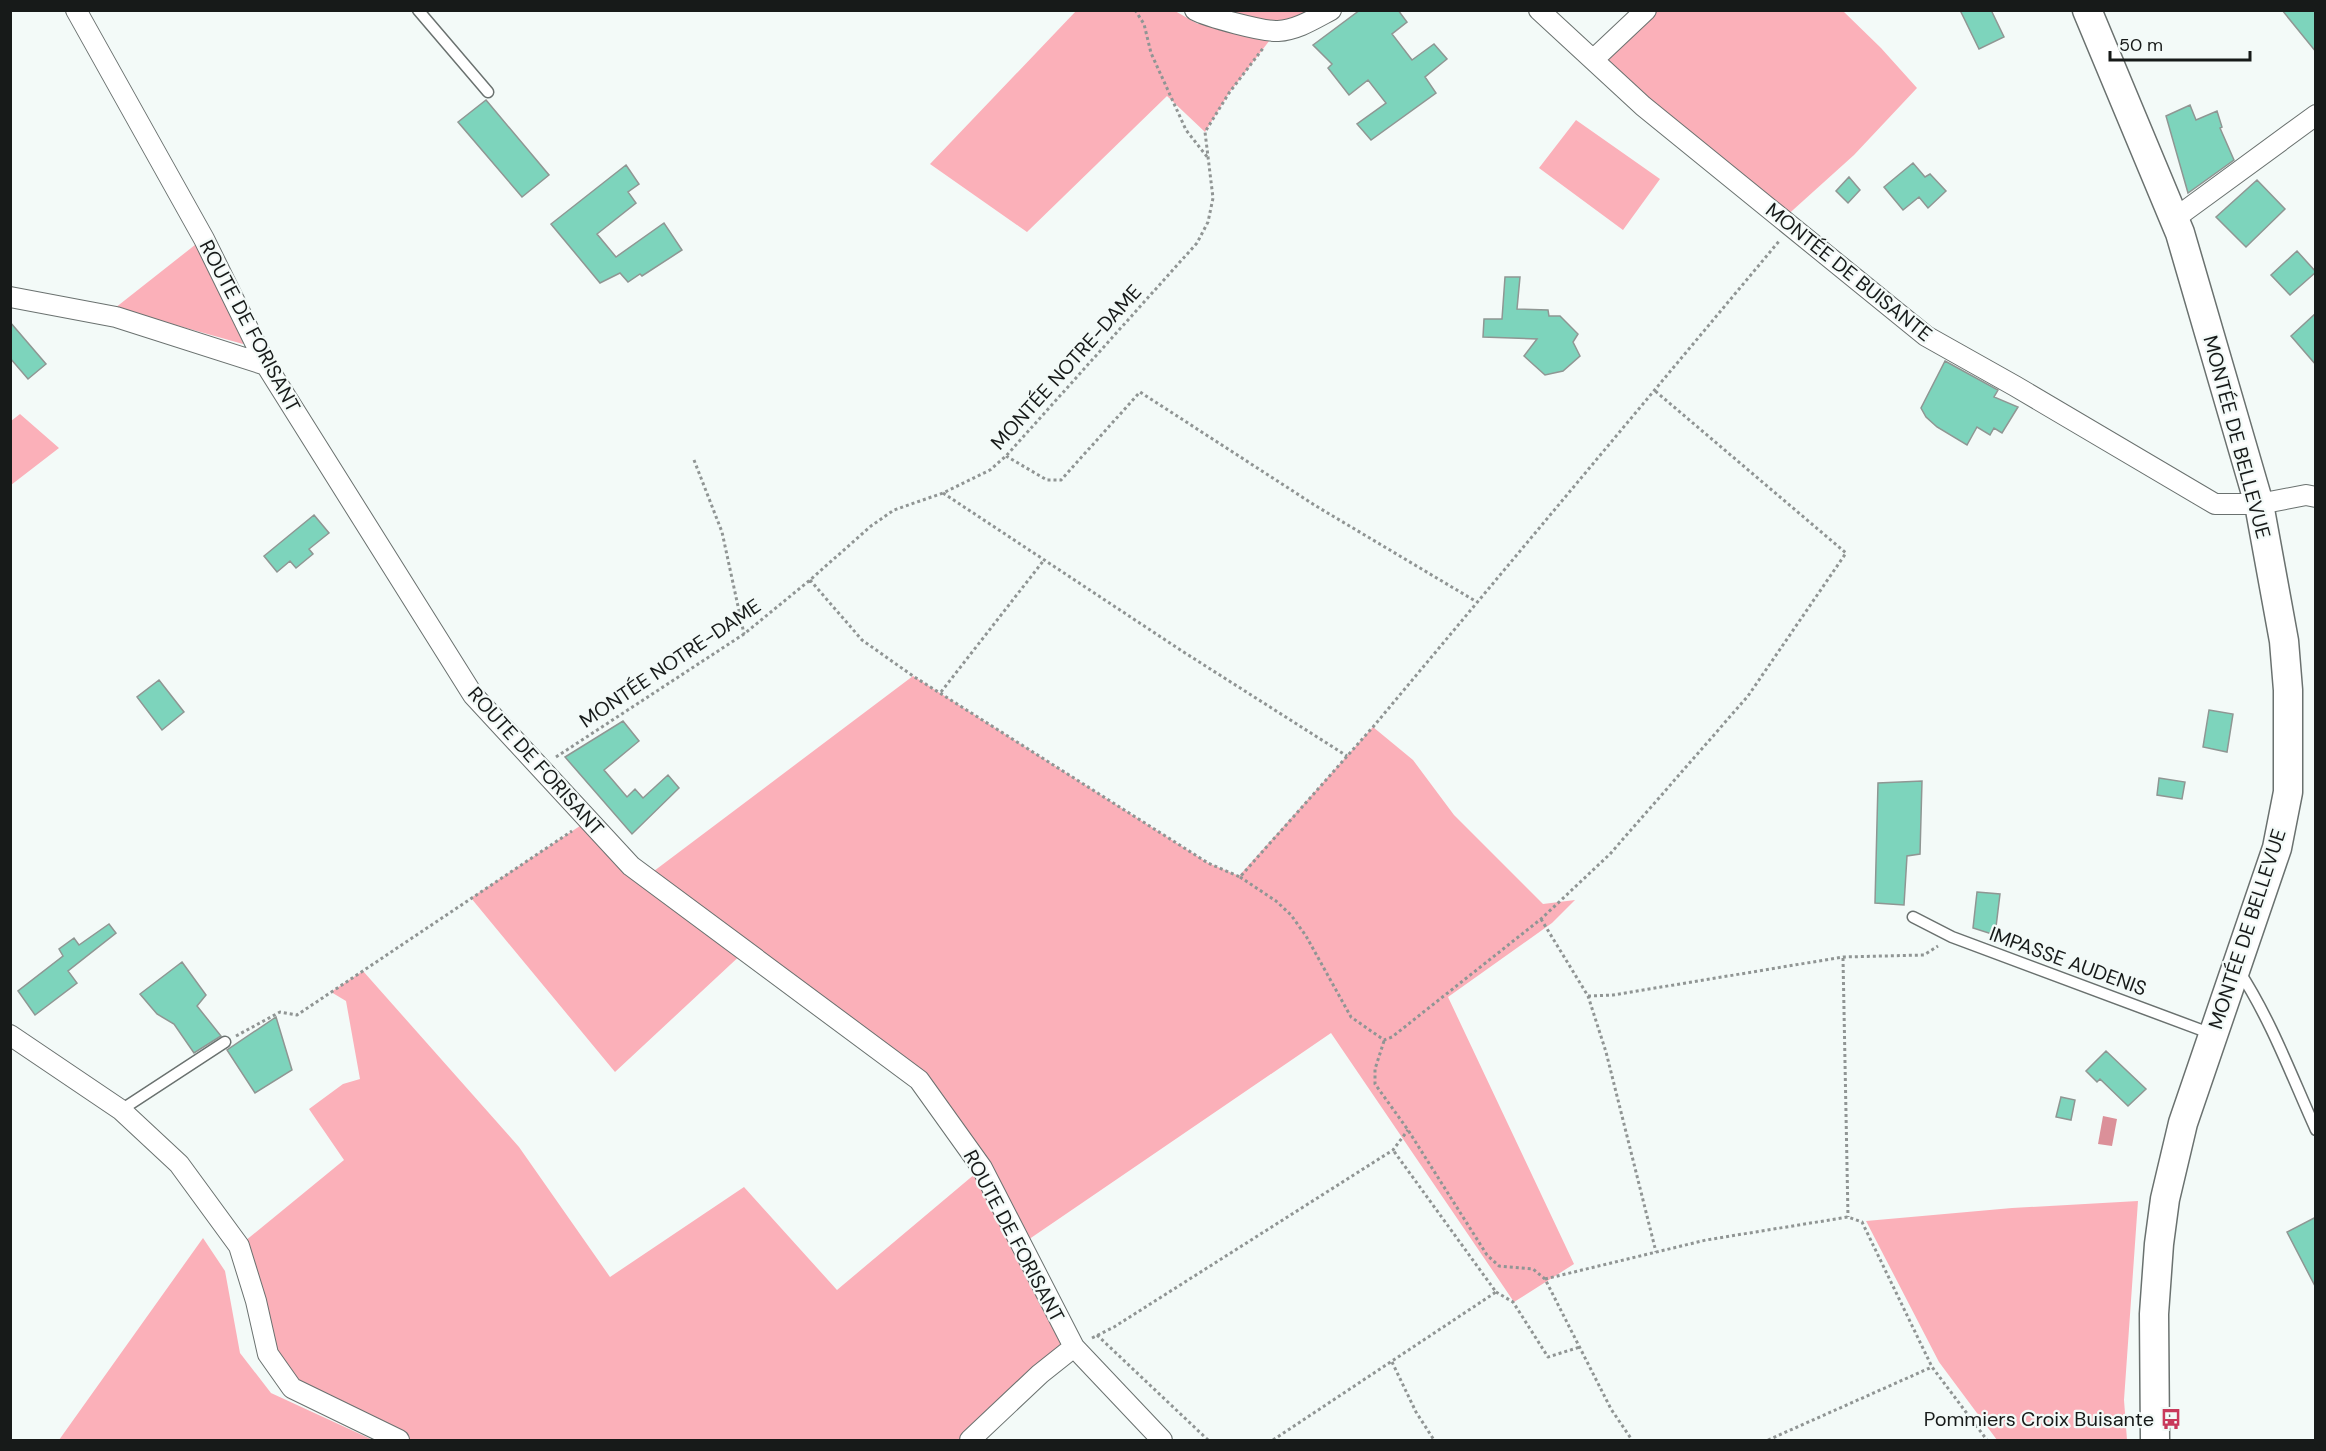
<svg xmlns="http://www.w3.org/2000/svg" width="2326" height="1451" font-family="'DM Sans',sans-serif">
<style>
.green{fill:#fbb0b9}
.water{fill:#db9099}
.building{fill:#7dd4bc;stroke:#8f9693;stroke-width:1.5}
.lines{fill:none;stroke-linecap:round;stroke-linejoin:round}
.service-casing{stroke:#6a716f;stroke-width:13}
.minor-casing{stroke:#6a716f;stroke-width:22}
.secondary-casing{stroke:#6a716f;stroke-width:31}
.path{stroke:#909594;stroke-width:3;stroke-dasharray:3 3;stroke-linecap:butt}
.service{stroke:#fff;stroke-width:10}
.minor{stroke:#fff;stroke-width:20}
.secondary{stroke:#fff;stroke-width:28}
.labels{text-anchor:middle;stroke-width:4.5;stroke-linejoin:round;paint-order:stroke}
.street-label{font-size:20px;fill:#171a19;stroke:#f3faf8}
.poi-label{font-size:20px;fill:#171a19;stroke:#f3faf8;text-anchor:end}
</style>
<rect width="100%" height="100%" fill="#f3faf8"/>
<!-- green -->
<path class="green" d="M1076 11H1175L1198 24 1210 12 1209 11H1331L1276 32 1229 93 1205 132 1167 96 1027 232 930 164Z
M1646 11H1843L1881 48 1917 88 1854 155 1783 219 1594 59Z
M1576 120 1660 179 1623 230 1539 168Z
M200 241 249 336 243 344 115 308Z
M20 414 59 448 11 485V421Z
M913 676 1208 863 1239 876 1373 727 1413 760 1454 815 1543 904 1575 900 1552 923 1448 997 1574 1264 1514 1302 1331 1033 1022 1244 1074 1347 970 1440H404L292 1388 268 1354 239 1246 344 1160 309 1109 343 1084 360 1079 346 1001 331 992 363 971 519 1147 610 1277 744 1187 837 1290 982 1168 919 1080 745 951 615 1072 471 898 589 820 646 877Z
M2138 1201 2124 1400 2127 1440H1997L1939 1362 1866 1221 2012 1208Z
M203 1238 225 1271 240 1353 271 1393 373 1440H59Z"/>
<!-- water -->
<path class="water" d="M2103 1116 2117 1119 2112 1146 2098 1144Z"/>
<!-- building -->
<path class="building" d="M1360 10H1398L1407 22 1392 34 1412 60 1434 44 1447 59 1425 77 1436 93 1371 140 1357 124 1386 103 1368 80 1349 95 1328 68 1332 64 1313 45Z
M1960 10H1991L2004 37 1979 49Z
M2282 10H2316V52Z
M486 100 549 175 522 197 458 122Z
M2190 105 2196 120 2217 111 2222 127 2220 128 2234 160 2188 193 2166 116Z
M1913 163 1925 177 1930 174 1946 191 1928 208 1919 197 1903 210 1884 187Z
M626 165 639 184 628 192 636 203 597 234 616 257 664 223 682 250 642 276 640 274 628 282 620 273 600 283 551 224Z
M1849 177 1860 190 1848 203 1836 191Z
M2257 180 2285 209 2246 247 2216 217Z
M2297 251 2316 272 2290 295 2271 275Z
M1505 277H1520L1517 309 1548 310 1549 316H1560L1578 334 1573 342 1580 356 1563 371 1545 375 1524 356 1537 339 1483 337 1484 319H1502Z
M2316 313V365L2291 336Z
M10 322 46 364 28 379 10 358Z
M1945 361 1998 390 1994 397 2018 407 2002 433 1994 428 1990 435 1977 427 1967 445 1937 427 1926 417 1921 408Z
M314 515 329 533 309 549 313 554 296 568 290 561 277 572 264 556Z
M159 680 184 712 162 730 137 697Z
M2209 710 2233 714 2227 752 2203 747Z
M623 721 639 741 604 770 627 797 635 789 643 798 668 775 679 788 632 834 565 757Z
M2159 778 2185 782 2182 799 2157 795Z
M1922 781 1920 854 1907 856 1904 905 1875 903 1878 783Z
M1977 892 2000 894 1995 935 1973 928Z
M109 924 116 933 68 971 77 983 35 1015 18 991 63 956 59 949 74 938 79 945Z
M182 962 206 995 197 1006 221 1036 194 1053 174 1024 157 1014 140 994Z
M276 1017 292 1070 255 1093 227 1050Z
M2106 1051 2146 1089 2128 1106 2100 1079 2097 1082 2086 1071Z
M2061 1097 2075 1100 2071 1120 2056 1117Z
M2316 1217V1288L2287 1232Z"/>
<g class="lines">
<defs>
<path id="service" d="M418 10 488 92
M1913 917 1952 937 2212 1034
M2239 971C2271 1020 2292 1077 2316 1130
M121 1110 225 1042"/>
<path id="minor" d="M76 10 204 239 266 365 473 695 631 866 919 1080 982 1168 1074 1347 1162 1440
M1195 10C1208 17 1264 32 1278 31 1297 30 1314 19 1331 10
M1539 10 1643 106 1926 336 2015 386 2215 504H2259L2306 495 2316 497
M1594 59 1646 10
M2174 219 2316 115
M10 297 116 317 266 365
M10 1035 121 1110 179 1164 239 1246 256 1301 268 1354 292 1388 399 1440
M970 1440 1040 1374 1074 1347"/>
<path id="secondary" d="M2087 10 2180 233 2259 504 2284 641 2288 690V792L2277 848 2183 1123 2165 1199 2159 1244 2154 1314 2155 1440"/>
</defs>
<!-- service casing -->
<use href="#service" class="service-casing"/>
<!-- minor casing -->
<use href="#minor" class="minor-casing"/>
<!-- secondary casing -->
<use href="#secondary" class="secondary-casing"/>
<!-- path -->
<path class="path" d="M1135 10 1144 24 1151 53 1186 130 1208 158
M1006 456 1047 480H1061L1140 392 1316 506 1477 602
M694 460 722 532 744 634
M943 493 1182 651 1347 756
M810 580 862 640 913 676 1208 863 1240 877 1373 727 1780 240
M941 692 1044 560
M556 757 744 634 810 580 871 526 894 510 943 493 990 470 1006 456 1197 243 1208 222 1213 198 1205 132 1229 93 1264 47
M1240 877 1276 901 1291 915 1306 936 1351 1017 1384 1040 1392 1037 1541 919 1610 854 1748 696 1846 553 1654 390
M1541 919 1588 996 1606 1052 1656 1252
M1843 958 1848 1217
M1588 996 1613 995 1843 957 1924 955 1938 946
M236 1036 280 1012 297 1015 572 831
M1384 1041 1375 1069V1084L1408 1130 1487 1255 1499 1266 1533 1269 1545 1279 1611 1409 1632 1440
M1545 1279 1706 1240 1848 1217 1862 1222 1932 1367 1987 1440
M1496 1292 1513 1302 1548 1357 1580 1347
M1097 1335 1208 1440
M1092 1338 1114 1327 1393 1150 1408 1130
M1392 1362 1416 1412 1434 1440
M1273 1440 1496 1292 1393 1150
M1768 1440 1932 1367"/>
<!-- service -->
<use href="#service" class="service"/>
<!-- minor -->
<use href="#minor" class="minor"/>
<!-- secondary -->
<use href="#secondary" class="secondary"/>
</g>
<!-- icons -->
<defs>
<symbol id="bus-bare" viewBox="-9 -9 18 18"><path d="M-5-6H5V4H4V6H2V4H-2V6H-4V4H-5ZM-3.5-4V0h7V-4ZM-3.5 1.2v1.5H-2V1.2ZM2 1.2v1.5H3.5V1.2Z" fill="#c8395b" stroke="#f3faf8" stroke-width="2.5" paint-order="stroke"/></symbol>
</defs>
<g fill-rule="evenodd">
<use href="#bus-bare" x="2156" y="1404" width="30" height="30"/>
</g>
<g class="labels">
<!-- street labels -->
<g class="street-label">
<text transform="translate(1849 272) rotate(39)" y="7">MONTÉE DE BUISANTE</text>
<text transform="translate(250 326) rotate(62)" y="7">ROUTE DE FORISANT</text>
<text transform="translate(1066 367) rotate(-48)" y="7">MONTÉE NOTRE-DAME</text>
<text transform="translate(2237 437) rotate(75)" y="7">MONTÉE DE BELLEVUE</text>
<text transform="translate(670 663) rotate(-34)" y="7">MONTÉE NOTRE-DAME</text>
<text transform="translate(536 761) rotate(48)" y="7">ROUTE DE FORISANT</text>
<text transform="translate(2247 929) rotate(-72)" y="7">MONTÉE DE BELLEVUE</text>
<text transform="translate(2068 961) rotate(20)" y="7">IMPASSE AUDENIS</text>
<text transform="translate(1014 1236) rotate(62)" y="7">ROUTE DE FORISANT</text>
</g>
<!-- poi labels -->
<g class="poi-label">
<text x="2154" y="1426">Pommiers Croix Buisante</text>
</g>
</g>
<!-- border -->
<rect width="2326" height="1451" fill="none" stroke="#171a19" stroke-width="24"/>
<!-- scale -->
<path d="M2110 51v9h140v-9" fill="none" stroke="#171a19" stroke-width="3"/>
<text x="2119" y="51" font-size="18" fill="#171a19" stroke="#f3faf8" stroke-width="4.5" paint-order="stroke">50 m</text>
</svg>
